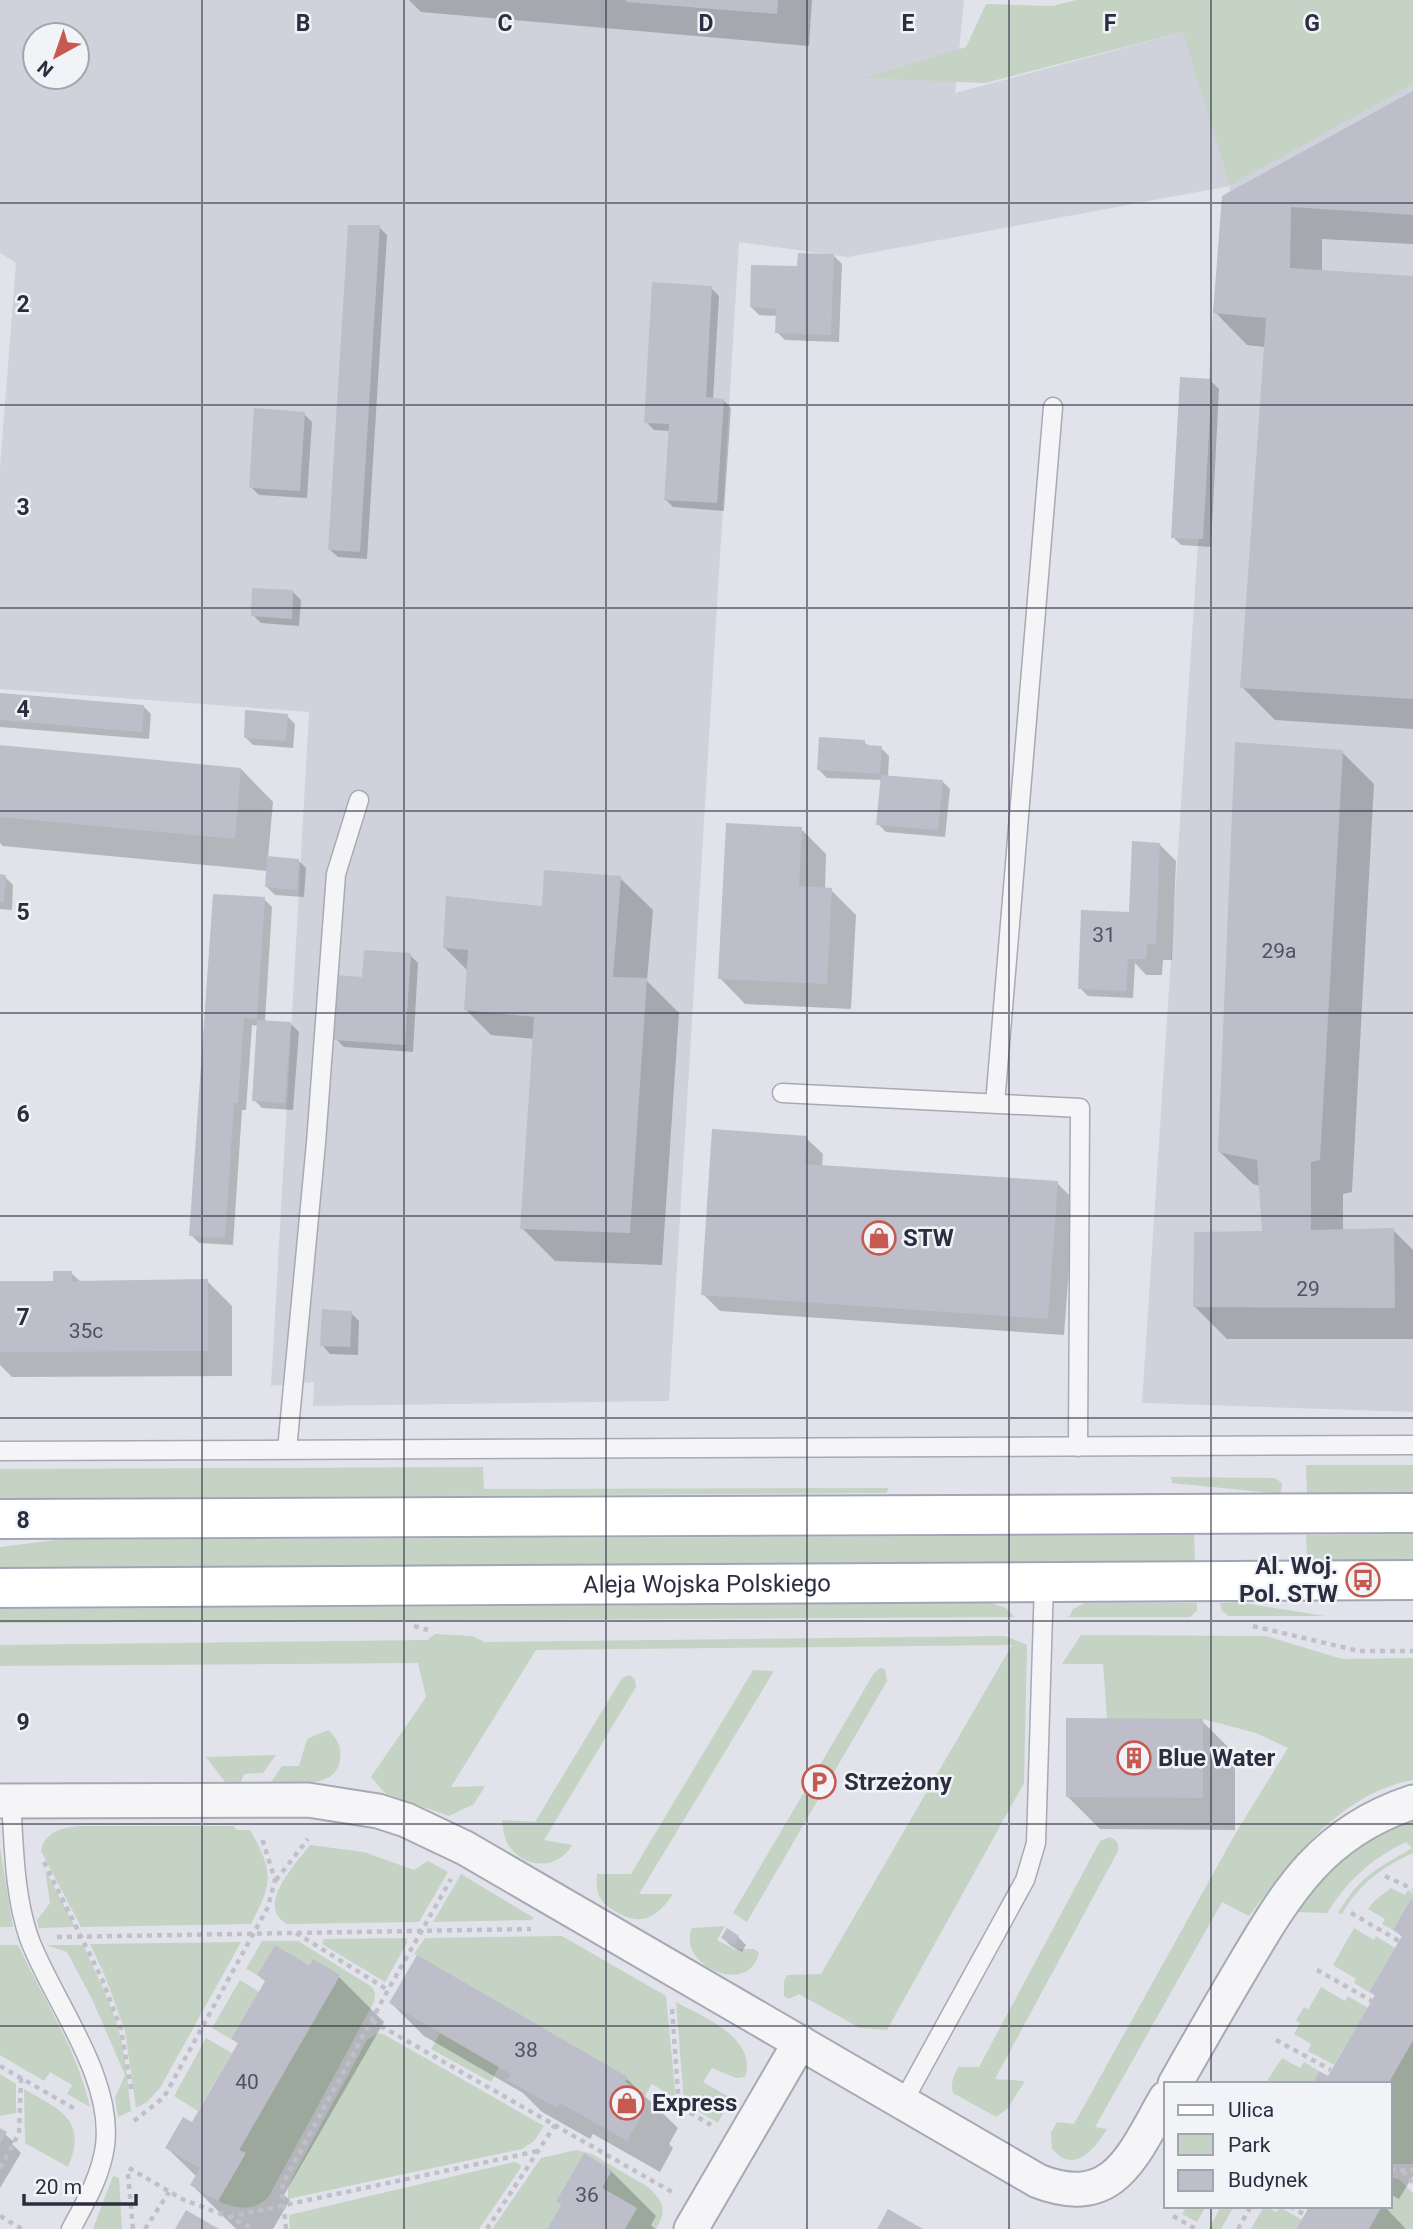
<svg xmlns="http://www.w3.org/2000/svg" width="1413" height="2229" font-family="Roboto,sans-serif">
<style>
.built{fill:#d0d2db;fill-rule:evenodd}
.green{fill:#c4d3c4}
.shadow{fill:#0003}
.building{fill:#bdbec9}
.lines{fill:none;stroke-linecap:round;stroke-linejoin:round}
.service-casing{stroke:#a7a9b4;stroke-width:21}
.minor-casing{stroke:#a7a9b4;stroke-width:37}
.primary-casing{stroke:#a2a5b5;stroke-width:42}
.path{stroke:#c0c1c8;stroke-width:4.5;stroke-dasharray:5 5;stroke-linecap:butt}
.service{stroke:#f5f5f8;stroke-width:18}
.minor{stroke:#f5f5f8;stroke-width:33}
.primary{stroke:#fff;stroke-width:38}
.grid{fill:none;stroke:#2b2e41;stroke-width:2;stroke-opacity:0.55}
.labels{text-anchor:middle;stroke-width:5;stroke-linejoin:round;paint-order:stroke}
.number-label{font-size:21px;fill:#505263}
.poi-label{font-size:24px;font-weight:bold;fill:#2b2e41;stroke:#f2f3f7;text-anchor:start}
.street-label{font-size:24px;fill:#2b2e41;stroke:#f2f3f7}
.grid-label{font-size:23px;text-anchor:middle;font-weight:bold;fill:#2b2e41;stroke:#f2f3f7;stroke-width:5;stroke-linejoin:round;paint-order:stroke}
</style>
<rect width="100%" height="100%" fill="#e2e3ea"/>
<!-- built -->
<path class="built" d="M0 0H964L955 93 1183 32 1413 80V1412L1142 1403 1213 313 1230 186 848 257 739 242 669 1401 313 1406 314 1382 271 1386 309 712 0 689V467L16 263 0 253ZM35 35H77V77H35Z"/>
<!-- green -->
<path class="green" d="M1076 0H1413V84L1230 185 1183 32 985 83 864 78 966 47 986 4 1053 6Z
M1306 1465H1413V1494H1307Z
M483 1467 484 1489 889 1488 886 1493 0 1499V1469Z
M1171 1477 1275 1478 1282 1483 1281 1494 1172 1483Z
M1413 1534V1560H1307L1306 1535Z
M1194 1535 1195 1561 0 1568V1547L56 1540Z
M1236 1602 1325 1616H1229L1222 1611 1220 1603Z
M991 1603 1006 1608 1015 1617 0 1623V1609Z
M1085 1603H1197V1611L1190 1617H1069L1073 1609Z
M435 1634 472 1636 485 1642 1005 1636 1027 1645 1024 1783 887 2030 860 2028 799 1994 789 1999 784 1996V1981L787 1975 821 1974 1012 1645 536 1650 451 1787 485 1786 474 1804 449 1816 386 1794 371 1777 426 1697 418 1663 0 1666V1645L427 1640Z
M1081 1635 1266 1636 1342 1659 1413 1658V1780C1338 1794 1292 1860 1249 1916L1222 1902 1095 2127 1107 2129C1095 2149 1074 2175 1052 2149L1051 2133 1057 2122 1074 2124 1234 1836 1288 1748 1256 1733 1203 1719H1107L1103 1664H1062Z
M880 1668 885 1669 887 1681 747 1922 733 1913 874 1673Z
M753 1670 774 1671 639 1894H673C658 1916 643 1927 618 1913 600 1903 595 1895 597 1874H631Z
M629 1675 635 1679 636 1687 544 1840 572 1845C558 1871 522 1869 507 1843 504 1836 503 1828 502 1820L535 1822 622 1678Z
M328 1730C337 1738 342 1747 340 1760 336 1790 293 1782 271 1782L282 1766H299L307 1739Z
M276 1755 263 1773 244 1774 241 1782H225L206 1757Z
M1413 1820V1853C1382 1867 1359 1884 1342 1914L1338 1913C1362 1873 1376 1870 1412 1848L1406 1842C1371 1859 1348 1880 1327 1913L1295 1912C1326 1871 1363 1834 1413 1820Z
M78 1826H233L237 1830H250C274 1872 273 1882 251 1924L81 1927 41 1851C45 1832 61 1828 78 1826Z
M1110 1837C1117 1840 1119 1843 1118 1851L995 2079 1025 2081 1007 2109 996 2117 953 2093C950 2083 954 2076 958 2067H979L1100 1841Z
M310 1845 364 1852 414 1870 428 1861 448 1872 419 1922 287 1924C254 1905 297 1863 310 1845Z
M0 1847 13 1927H0Z
M45 1869 75 1927 39 1928 37 1920 50 1903Z
M461 1874 534 1918 531 1920 433 1922Z
M1391 1888 1405 1895 1408 1890 1413 1893V1901L1411 1900 1393 1930 1382 1924 1385 1919 1368 1909 1374 1901Z
M725 1926 717 1940 734 1949H754L759 1953C748 1998 676 1965 692 1928Z
M1354 1928 1374 1940 1376 1936 1395 1948 1369 1992 1354 1983 1356 1979 1333 1965Z
M562 1936 666 1996 676 2099 652 2084 646 2094 625 2082 628 2077 414 1954 425 1938Z
M407 1938V1943L385 1982 322 1944 324 1939Z
M262 1941H298L372 1987 375 1993 374 2002 269 2196C256 2212 235 2209 218 2201L245 2154 239 2150 340 1976 313 1959 309 1965 275 1945 257 1975 246 1969Z
M241 1942 160 2088 147 2102 136 2108 125 2031 105 1976 90 1944Z
M0 1945H18C43 1998 77 2049 90 2107L67 2094 72 2085 50 2072 44 2081 0 2055Z
M46 1945H83C96 1974 112 2004 120 2035 126 2060 128 2086 131 2111L118 2117 115 2098 125 2075 92 1999 67 1952Z
M240 1980 259 1992 231 2039 212 2028Z
M1321 1987 1345 2001 1348 1996 1368 2008 1334 2065 1308 2051 1311 2044 1294 2034 1300 2023 1296 2020 1304 2007 1308 2010Z
M676 2002C703 2017 758 2038 745 2077L736 2078 712 2068 703 2082 731 2098 718 2123 684 2103Z
M378 2033 385 2035 544 2126 534 2141 522 2149 288 2199V2189L292 2178 367 2040Z
M440 2033 499 2067 491 2082 431 2049Z
M206 2038 232 2053 198 2111 174 2096Z
M1413 2040V2164H1390V2084H1388Z
M1282 2058 1300 2068 1304 2062 1319 2071 1312 2084H1265Z
M0 2074 16 2084V2113L0 2116Z
M24 2089C60 2110 88 2119 68 2167L25 2143Z
M576 2150 592 2154 648 2187C664 2202 667 2210 656 2229H625L637 2208 602 2188 612 2170 584 2153 556 2201 561 2205 547 2229H492L541 2158Z
M514 2162 521 2165 520 2169 479 2229H290L289 2215Z
M113 2176 119 2178 122 2229H93Z
M1390 2177 1399 2179 1413 2193V2229H1369L1382 2206H1390Z
M1187 2206H1206L1197 2222 1182 2214Z
M1221 2206H1234L1221 2229H1209Z
M1264 2206 1277 2212 1280 2207 1302 2220 1296 2229H1251Z"/>
<!-- shadow -->
<path class="shadow" d="M409 0H812L809 46 421 12Z
M1413 93V244L1322 239V272L1413 278V729L1275 720 1242 687 1265 347 1247 345 1215 312 1224 197Z
M379 227 387 235 367 559 338 557 329 549Z
M834 256 842 264 839 342 785 340 777 332 778 316 759 315 751 307 799 268Z
M711 288 719 296 713 400H723L731 408 724 511 673 507 665 499 670 431 654 430 646 422Z
M1211 381 1219 389 1211 547 1181 545 1173 537Z
M304 414 312 422 307 498 259 495 251 487Z
M293 592 301 600 299 626 261 623 253 615Z
M0 695 143 706 151 714 149 739 0 727Z
M287 716 295 724 293 748 253 745 245 737Z
M864 742 870 747 881 748 889 756 888 777 942 781 950 789 945 837 886 832 878 824 882 780 827 778 819 770Z
M0 746 241 769 273 802 268 858 298 860 306 868 304 897 275 895 267 887 268 871 3 846 0 843Z
M1342 752 1374 784 1352 1192 1343 1194V1231L1393 1230 1413 1250V1339H1227L1194 1306 1263 1233 1261 1186 1253 1184 1220 1152Z
M801 829 826 854 825 889 831 890 856 915 851 1009 745 1004 720 978Z
M1159 844 1176 861 1172 960H1163L1162 975H1146L1135 963 1133 998 1088 996 1080 988 1131 916Z
M0 876 5 877 13 885 12 910 0 909Z
M620 878 653 910 647 981 679 1013 662 1265 555 1261 522 1228 535 1039 491 1035 466 1010 468 971 444 947Z
M264 899 272 907 265 1022 291 1024 299 1032 293 1110 262 1108 254 1100 259 1026 252 1025 246 1110H242L233 1245 199 1243 191 1235Z
M410 955 418 963 413 1052 344 1047 336 1039 364 979Z
M806 1138 823 1154 822 1167 1057 1183 1074 1200 1064 1335 720 1311 703 1294Z
M71 1273 81 1282 207 1281 232 1306V1376L12 1377 0 1365V1283L55 1282Z
M351 1313 359 1321 358 1355 330 1354 322 1345Z
M1202 1721 1235 1754V1830L1100 1829 1068 1797Z
M1413 1903V2176L1399 2199 1390 2194V2084H1314L1329 2078 1376 1997 1371 1991 1403 1938 1395 1930Z
M738 1937 746 1945 742 1952 731 1946 723 1938Z
M417 1957 627 2079 678 2128 669 2144 673 2148 660 2172 593 2134 590 2139 542 2112 523 2093 424 2036 391 2003Z
M314 1961 339 1977 384 2022 284 2195 290 2200 273 2229H236L192 2185 197 2177 167 2148 192 2124 239 2044 234 2039 310 1967Z
M0 2130 14 2142 12 2144 21 2153 0 2188Z
M611 2171 656 2216 651 2225 655 2229H549Z
M1304 2206H1384L1406 2229H1299L1309 2211Z"/>
<!-- building -->
<path class="building" d="M626 0H778L777 14 626 2Z
M1413 91V215L1291 207 1290 268 1413 276V699L1240 688 1266 318 1213 313 1222 196Z
M348 225H380L360 552 328 550Z
M798 253 834 254 831 335 775 333 776 309 750 307 751 265 797 266Z
M652 282 712 286 706 397 724 399 717 503 664 500 669 424 644 423Z
M1180 377 1212 379 1203 539 1171 538Z
M254 408 305 412 300 491 249 488Z
M252 588 293 590 292 619 251 616Z
M0 693 144 705 142 732 0 720Z
M245 710 288 714 286 741 244 738Z
M819 737 865 740V745L882 746 880 774 817 770Z
M1235 742 1343 750 1320 1160 1311 1162V1230L1394 1228 1395 1308 1193 1307 1194 1232 1262 1231 1257 1160 1218 1152Z
M0 745 241 768 235 839 0 817Z
M881 775 943 780 938 830 876 825Z
M726 823 802 827 799 886 832 888 827 984 718 979Z
M1132 841 1160 843 1156 944H1147L1146 959H1128L1126 991 1078 989 1081 910 1129 912Z
M267 856 299 859 297 890 265 887Z
M544 870 621 876 613 977 647 978 630 1233 520 1229 534 1017 464 1010 468 950 443 948 446 896 542 906Z
M0 874 6 875 4 903H0Z
M213 894 265 897 257 1019 244 1018 238 1103H234L225 1238 189 1236Z
M364 950 411 953 405 1045 334 1040 337 975 362 977Z
M257 1020 291 1022 285 1103 252 1101Z
M712 1129 807 1136 805 1164 1058 1181 1048 1319 701 1295Z
M53 1271H72V1281L208 1279V1351L0 1352V1281H53Z
M322 1309 352 1311 350 1347 320 1346Z
M1066 1718 1203 1719V1798L1066 1797Z
M1411 1899 1413 1901V2040L1388 2084H1312L1319 2071 1328 2076 1375 1995 1369 1992 1402 1936 1393 1930Z
M727 1928 739 1936 734 1945 721 1938Z
M275 1945 309 1965 313 1959 340 1975 239 2150 246 2153 218 2201 190 2185 200 2168 165 2148 183 2117 192 2122 238 2043 231 2039 265 1981 257 1975Z
M417 1955 628 2077 625 2082 646 2094 636 2112 642 2115 627 2141 560 2103 557 2108 507 2080 511 2074 389 2003Z
M0 2128 7 2132 0 2144Z
M584 2153 612 2170 602 2188 637 2208 625 2229H547L561 2205 556 2201Z
M1303 2206H1382L1369 2229H1296L1308 2209Z
M888 2209 923 2229H877Z
M186 2210 219 2229H175Z"/>
<g class="lines">
<defs>
<path id="service" d="M782 1093 1080 1108 1078 1447
M995 1104 1053 407
M287 1450 316 1143 336 874 359 800
M0 1451 1413 1445
M11 1800C14 1846 14 1894 29 1938 52 2000 114 2076 105 2146 101 2176 85 2203 71 2229
M903 2102 1025 1880 1036 1843 1044 1582"/>
<path id="minor" d="M0 1801 308 1800 378 1811 406 1820 465 1848 1038 2181C1115 2211 1133 2154 1166 2098
M1175 2084C1197 2045 1219 2007 1242 1968 1288 1890 1322 1832 1413 1802
M691 2229 800 2042"/>
<g id="primary">
<path d="M0 1519 1413 1513"/>
<path id="s1" d="M0 1588 1413 1580"/>
</g>
</defs>
<!-- service casing -->
<use href="#service" class="service-casing"/>
<!-- minor casing -->
<use href="#minor" class="minor-casing"/>
<!-- primary casing -->
<use href="#primary" class="primary-casing"/>
<!-- path -->
<path class="path" d="M414 1626 428 1630
M1253 1626 1359 1651H1413
M44 1862 102 1979 121 2029 132 2094
M1385 1876 1413 1889
M276 1880 308 1839
M1351 1913 1399 1941
M296 1933 388 1990
M57 1937 531 1929
M1317 1970 1372 2001
M672 2009 679 2106 711 2125
M372 2021 672 2192
M1276 2040 1331 2070
M0 2066 75 2109
M134 2121 164 2097 268 1907 275 1880 261 1835
M0 2168 19 2133 21 2078
M129 2168 182 2199 229 2217 254 2229
M1390 2170H1413
M1403 2171 1413 2183
M128 2174 133 2229
M1290 2206 1305 2215
M0 2216 22 2229
M1173 2216 1196 2229
M229 2217 538 2151
M145 2229 169 2192
M286 2229 282 2192 283 2183 388 1990 451 1879
M487 2229 555 2125
M1238 2229 1251 2206"/>
<!-- service -->
<use href="#service" class="service"/>
<!-- minor -->
<use href="#minor" class="minor"/>
<!-- primary -->
<use href="#primary" class="primary"/>
</g>
<!-- grid -->
<path class="grid" d="M202 0V2229M404 0V2229M606 0V2229M807 0V2229M1009 0V2229M1211 0V2084M0 203H1413M0 405H1413M0 608H1413M0 811H1413M0 1013H1413M0 1216H1413M0 1418H1413M0 1621H1413M0 1824H1413M0 2026H1413M1211 2206V2229"/>
<!-- icons -->
<defs>
<symbol id="shop-ring" viewBox="-11 -11 22 22"><circle r="9.5" fill="#f2f3f7" stroke="#c65950" stroke-width="1.5"/><path d="M-5-2.5h2.3a2.7 3.5 0 0 1 5.4 0H5L5.5 6h-11ZM-1.5-2.5h3a1.5 2.3 0 0 0-3 0Z" fill="#c65950"/></symbol>
<symbol id="bus-ring" viewBox="-11 -11 22 22"><circle r="9.5" fill="#f2f3f7" stroke="#c65950" stroke-width="1.5"/><path d="M-5-6H5V4H4V6H2V4H-2V6H-4V4H-5ZM-3.5-4V0h7V-4ZM-3.5 1.2v1.5H-2V1.2ZM2 1.2v1.5H3.5V1.2Z" fill="#c65950"/></symbol>
<symbol id="building-ring" viewBox="-11 -11 22 22"><circle r="9.5" fill="#f2f3f7" stroke="#c65950" stroke-width="1.5"/><path d="M-4-6H4V6H1V3H-1V6H-4ZM-2.5-4.3h1.7v1.8h-1.7ZM.8-4.3h1.7v1.8H.8ZM-2.5-1h1.7V.8h-1.7ZM.8-1h1.7V.8H.8Z" fill="#c65950"/></symbol>
<symbol id="parking-ring" viewBox="-11 -11 22 22"><circle r="9.5" fill="#f2f3f7" stroke="#c65950" stroke-width="1.5"/><path d="M-3.5-5.5H1a3.5 3.5 0 0 1 0 7H-1V5.5H-3.5ZM-1-3.4V-.6H.8a1.4 1.4 0 0 0 0-2.8Z" fill="#c65950"/></symbol>
</defs>
<g fill-rule="evenodd">
<use href="#shop-ring" x="860" y="1219" width="38" height="38"/>
<use href="#bus-ring" x="1344" y="1561" width="38" height="38"/>
<use href="#building-ring" x="1115" y="1739" width="38" height="38"/>
<use href="#parking-ring" x="800" y="1763" width="38" height="38"/>
<use href="#shop-ring" x="608" y="2084" width="38" height="38"/>
</g>
<g class="labels">
<!-- number labels -->
<g class="number-label">
<text x="1104" y="942">31</text>
<text x="1279" y="958">29a</text>
<text x="1308" y="1296">29</text>
<text x="86" y="1338">35c</text>
<text x="526" y="2057">38</text>
<text x="247" y="2089">40</text>
<text x="587" y="2202">36</text>
</g>
<!-- poi labels -->
<g class="poi-label">
<text x="903" y="1246">STW</text>
<text x="1338" y="1574" text-anchor="end">Al. Woj.<tspan x="1338" dy="28">Pol. STW</tspan></text>
<text x="1158" y="1766">Blue Water</text>
<text x="844" y="1790">Strzeżony</text>
<text x="652" y="2111">Express</text>
</g>
<!-- street labels -->
<g class="street-label">
<text dy="8" stroke="none"><textPath href="#s1" startOffset="707">Aleja Wojska Polskiego</textPath></text>
</g>
</g>
<g class="grid-label">
<text x="303" y="31">B</text>
<text x="505" y="31">C</text>
<text x="706" y="31">D</text>
<text x="908" y="31">E</text>
<text x="1110" y="31">F</text>
<text x="1312" y="31">G</text>
<text x="23" y="312">2</text>
<text x="23" y="515">3</text>
<text x="23" y="717">4</text>
<text x="23" y="920">5</text>
<text x="23" y="1122">6</text>
<text x="23" y="1325">7</text>
<text x="23" y="1528">8</text>
<text x="23" y="1730">9</text>
</g>
<!-- legend -->
<rect x="1164" y="2082" width="228" height="126" fill="#f2f3f7" stroke="#a2a4ae" stroke-width="2"/>
<rect x="1178" y="2105" width="35" height="10" fill="#ffffff" stroke="#a2a4ae" stroke-width="2"/>
<text x="1228" y="2117" font-size="21" fill="#2b2e41">Ulica</text>
<rect x="1178" y="2134" width="35" height="21" fill="#c4d3c4" stroke="#a2a4ae" stroke-width="2"/>
<text x="1228" y="2152" font-size="21" fill="#2b2e41">Park</text>
<rect x="1178" y="2170" width="35" height="21" fill="#bdbec9" stroke="#a2a4ae" stroke-width="2"/>
<text x="1228" y="2187" font-size="21" fill="#2b2e41">Budynek</text>
<!-- north arrow -->
<g transform="translate(56 56) rotate(220)"><circle r="33" fill="#f2f3f7" stroke="#a2a4ae" stroke-width="2"/>
<path d="M0-5L12 26L0 18L-12 26Z" fill="#c65950"/>
<text y="-10" font-size="19" font-weight="bold" text-anchor="middle" fill="#2b2e41">N</text>
</g>
<!-- scale -->
<path d="M24 2194v10h112v-10" fill="none" stroke="#2b2e41" stroke-width="3.5"/>
<text x="35" y="2194" font-size="21" fill="#2b2e41" stroke="#f2f3f7" stroke-width="5" paint-order="stroke">20 m</text>
</svg>
